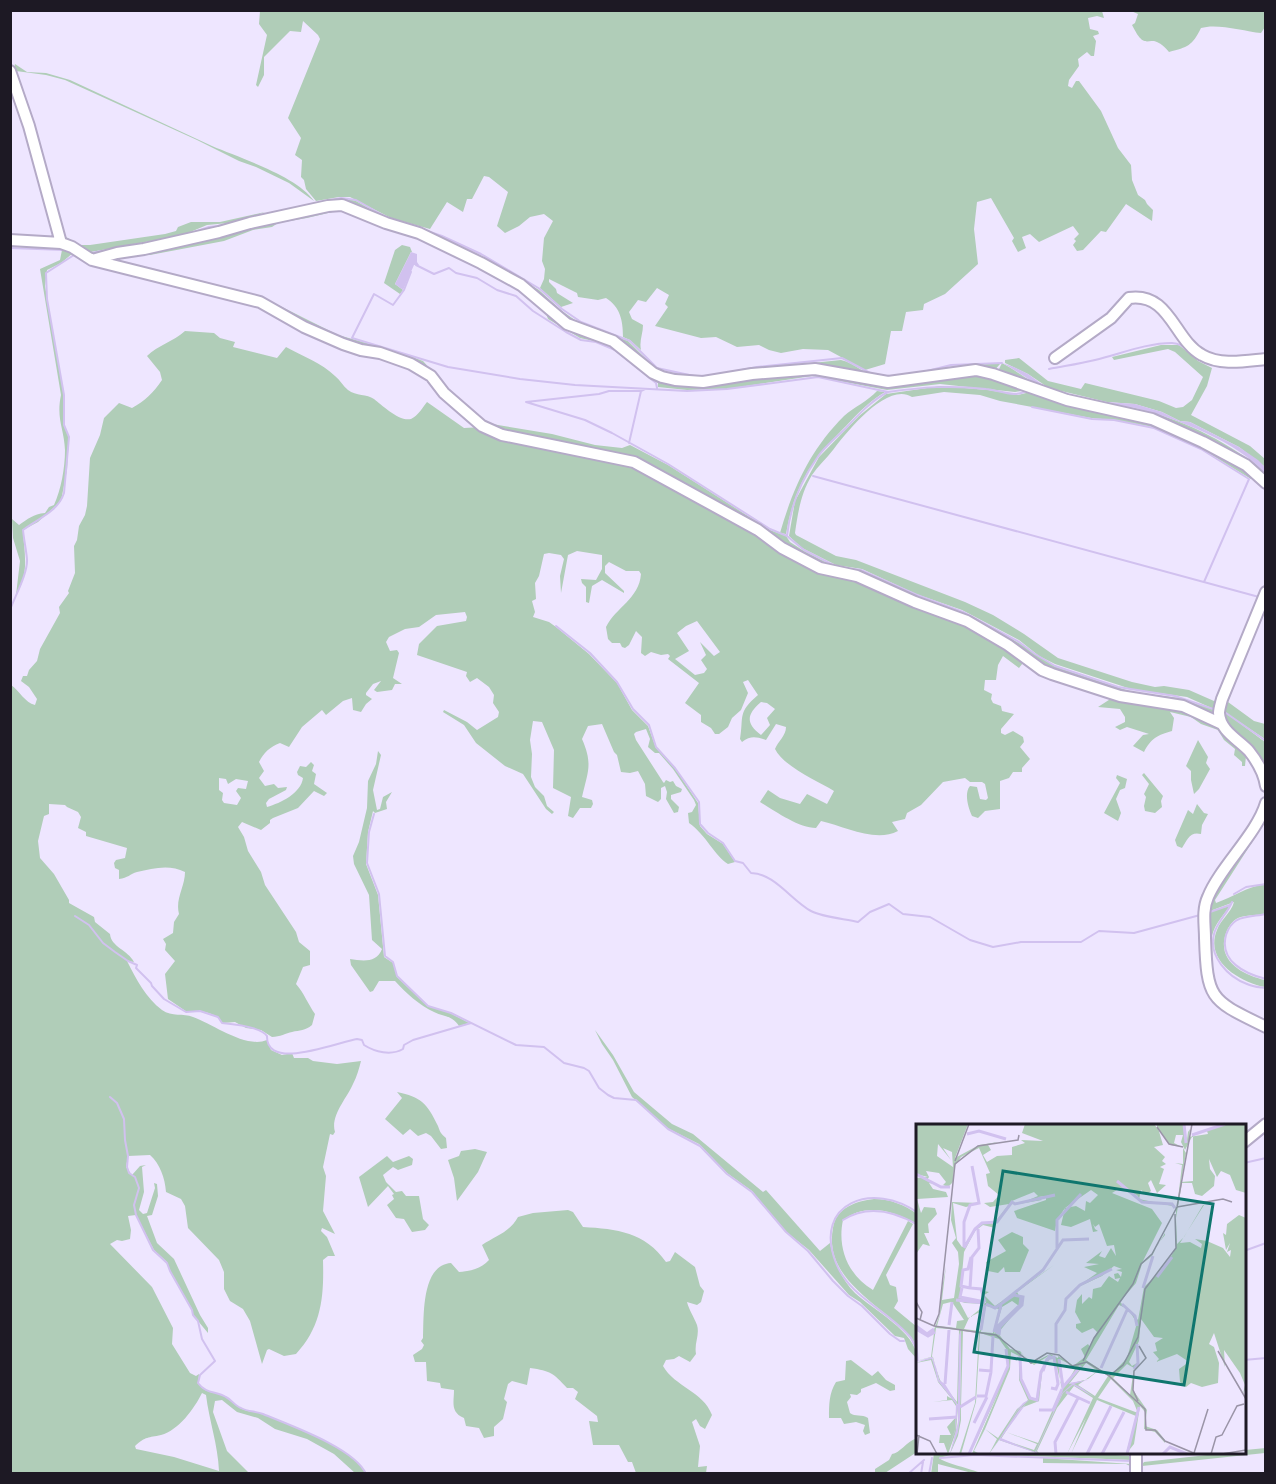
<svg xmlns="http://www.w3.org/2000/svg" width="1276" height="1484" font-family="'Exo 2',sans-serif">
<style>
.green{fill:#b0cdb8;fill-rule:evenodd}
.water{fill:#d1c1ef}
.lines{fill:none;stroke-linecap:round;stroke-linejoin:round}
.stream{stroke:#d1c1ef;stroke-width:2}
.minor-casing{stroke:#b4aac7;stroke-width:14}
.minor{stroke:#fff;stroke-width:10}
.inset-river{fill:none;stroke:#d1c1ef;stroke-width:3}
.inset-road{fill:none;stroke:#9a94a7;stroke-width:1.5}
.view{fill:#0f766e;fill-opacity:0.15;stroke:#0f766e;stroke-width:3}
.inset-edge{fill:none;stroke:#1d1924;stroke-width:3}
</style>
<rect width="100%" height="100%" fill="#eee6ff"/>
<!-- green -->
<path class="green" d="M260 11H1102L1104 18 1097 16 1088 18 1090 29 1098 31 1099 34 1093 36 1096 41 1094 56H1091L1087 52 1078 59 1079 66 1069 80 1068 86 1072 88 1076 81H1079L1101 111 1118 148 1131 165 1132 180 1138 195 1145 200 1147 204 1153 210 1152 221 1126 204 1106 232 1101 231 1083 250 1077 251 1073 245 1076 241 1074 239 1079 234 1073 226 1039 242 1030 234 1022 237 1026 248 1018 252 1012 241 1014 238 991 198 977 202 974 229 978 264 945 294 924 304 923 310 906 312 902 331H891L885 364 865 370 828 350 803 349 781 353 769 350 759 345 737 347 716 337 701 338 655 326 668 307 665 304 669 295 657 288 646 302 638 300 629 312 632 319 643 325C643 334 639 341 641 350L630 340 623 337C623 320 620 307 606 298L598 300 578 297 577 293 549 279V282L556 289 557 293 573 303 561 307 540 288 544 279 545 269 542 261 544 238 553 221 544 214 530 217 519 226 505 233 497 226 508 192 489 177 484 176 472 199H467L463 212 447 202 430 229 391 218 350 197H339L316 201 306 189 304 180 301 177 302 160 295 155 301 138 288 118 320 39 318 35 303 21 301 32 290 31 264 57V75L258 87 256 85 267 35 259 24Z
M1131 11H1265V27L1261 33C1244 31 1216 23 1201 28 1192 46 1188 47 1169 52 1167 50 1165 47 1162 45 1147 34 1146 53 1132 25L1135 23 1138 14Z
M15 64 27 72 46 73 70 80 212 146C240 158 297 176 314 201L289 183 256 167 239 161 197 140 65 80 46 75 16 71 14 68Z
M348 199 356 201 388 219 428 231 487 259 539 290 562 311 575 320 628 341 654 367 665 372 700 378 746 370 841 360C855 363 865 375 879 377 900 380 923 372 944 368 962 364 981 363 1000 364L993 372 976 369 887 381 813 367 767 371 702 380 674 379 651 370 613 340 568 323 521 284 466 254 419 232 342 204 339 201Z
M334 207 341 210 307 218 278 223 272 227 253 230 224 241 150 255 119 256 116 262 112 261 113 256Z
M265 212 239 222 207 225 183 235 91 252C79 252 67 244 61 234L80 245H90L165 234 176 231 178 227 191 222H220Z
M402 245 410 247 412 252H411L395 284 403 290 400 294 384 283 395 250Z
M62 250 73 253 61 263 47 270 45 286 64 396V425L69 437 67 470 61 501 38 522 23 530C24 553 30 573 16 595L20 561 13 538 12 519 19 525C28 519 33 514 45 513L49 507 54 505C61 490 65 468 65 450 64 428 56 419 61 395L40 269 60 260Z
M498 274 522 288 566 325 582 332 608 340 649 372 668 380 701 383 770 374 815 371 860 380 892 382 973 372 984 373 1011 381 1064 401 1155 421 1218 451 1253 473 1251 479 1200 448 1153 427 1114 420 1091 418 1000 401 980 395 944 392 912 397C887 381 846 433 833 450 826 459 818 466 812 475 801 493 798 512 795 533L796 535 836 556 856 560 965 602 993 615 1024 634 1058 658 1132 682 1155 687 1164 686 1189 690 1214 701 1218 699 1260 598 1262 599 1220 699 1216 716H1212L1185 704 1165 699 1128 694 1045 667 970 619 876 583 859 574 820 564 798 553 724 506 637 461 502 433C481 423 460 406 444 388 438 381 433 373 425 368 396 349 358 347 326 333 300 322 278 305 252 296L268 300 338 335 399 352 423 361 449 390 479 417 492 424 552 434 595 445 622 448 630 445 668 465 770 530 786 536 790 542 804 551 836 567 862 571 917 596 963 613 1019 643 1054 666 1132 692 1179 698 1216 710 1187 697 1131 689 1055 664 1039 656 1019 640 962 610 916 594 862 569 836 565 802 548 789 536 795 501 819 457 859 416 886 394 941 386 988 390 1018 395 1026 393 1029 390 1015 392 940 384 887 390 812 376 726 389 687 390 658 387V383L615 349 602 343 580 338 548 319C542 297 513 288 498 274Z
M185 331 214 333 220 338 235 342 233 347 277 358 286 347C302 356 322 363 335 376 340 380 343 386 348 390 356 396 367 394 374 399 382 405 399 422 411 419 418 416 423 407 427 402L464 428 483 427 626 461 837 574 947 614 1026 659 1019 668 1003 656 998 665 996 680H985L984 690 992 694 991 699 993 703 1001 706 1002 711 1014 714 1001 729V733L1005 735 1013 731 1023 737 1024 742 1020 747 1030 759 1022 768V772H1013L1009 778 1000 781V809L985 811 978 818 972 816C968 807 964 793 970 786L977 787 980 799 986 800 988 798 985 784 982 782H970L965 778 943 782 921 805 907 813 905 819 892 822 898 831C875 843 844 826 821 821L816 828C799 828 775 811 760 802L768 790 780 798 800 804 807 794 827 804 834 791C818 781 784 767 775 749 778 741 786 736 786 727L776 724 766 740C757 737 751 735 742 742L740 739C744 716 737 713 758 695L748 680 743 682 748 693 741 710 732 718 728 727 719 734H715L711 728 701 722V715L685 703 699 683 668 659 670 656 668 654 661 655 651 652 645 656 641 653 642 637 636 631 629 645 625 648 622 647 620 643H612L608 639 606 627C616 607 639 599 641 574L639 571H626L609 562 605 566V573L624 591V593L602 580 592 586 589 603 586 602V587L582 583 581 579 596 580 602 569V555L577 551 568 555 561 593 560 576 564 559 561 555 549 553 544 554 539 576 535 583 536 599 532 601 535 612 533 617 549 622 556 627 589 654 617 683 632 710 648 726 656 748 675 768 698 803 700 826 707 834 723 844 735 862 728 864C714 855 706 835 689 823L688 813 692 812 696 805 694 800 673 769 659 753H655L648 747 650 739 646 729 636 732 634 734 636 740 663 782 664 783 666 780 670 782 673 781 676 786 682 789 681 792 671 795V799L679 807 678 812 674 813 666 799 667 792 665 786 661 788V799L658 802 646 796 645 784 638 771 630 773 621 772 617 755 614 752 602 724 588 726 582 739C593 764 588 771 582 797L592 800 593 804 591 808H580L573 818 568 816 571 797 553 788 554 750 542 722 533 721 530 740 532 754 531 777 535 787 544 796 547 806 554 812 552 814 546 809 523 774 505 766 476 743 464 725 443 712 444 710 467 722 477 730 498 717 499 712 493 703 494 695 489 687 477 678 470 682 466 676 467 672 417 655 419 644 437 626 466 621 467 617 465 612 436 615 419 627 405 629 389 637 386 642 390 651 397 650 399 653 393 678 402 684H395L392 690 377 692 374 690 381 681 373 684 366 693V695L372 699 366 704 361 712 353 710 352 698 343 701 326 715 322 710 302 727 289 747 280 743C270 747 264 752 259 762L264 771 259 778 265 786 274 784 278 788 287 787 286 790 269 799 266 803 267 807C281 803 301 793 303 778L298 775 297 772 300 766 306 767 311 762 314 765 312 771 316 774 314 784 327 793 324 796 314 791 298 808 273 818 270 820V823L261 830 242 822 238 827 244 837 248 851 261 872 265 885 296 932 299 942 310 951V965L303 967 296 984C304 993 308 1004 315 1014L312 1025C305 1031 300 1030 292 1032 286 1033 280 1037 272 1037L261 1030 246 1028 235 1022 223 1023C215 1012 200 1010 187 1012L168 999 165 974 175 961 165 950 166 944 163 939 173 933 174 922 179 914C175 899 185 887 185 872 170 864 153 868 137 872 130 874 128 878 119 879V870L115 868 114 863 116 860 125 858 127 848 86 836V832L78 828 81 817 78 812 67 807 65 805 49 804V814L44 816 38 841 40 858 54 874 69 900V903L94 917 95 922 110 934C111 947 128 950 134 962L127 961C136 979 146 998 162 1010 172 1017 183 1013 193 1017 213 1024 246 1049 267 1040L271 1050 282 1055 292 1053 294 1058H308L313 1061 337 1064 361 1061C359 1069 357 1076 353 1084 347 1098 330 1116 335 1132L333 1135 330 1134 323 1167 326 1176 323 1211 335 1234 322 1228 321 1231 327 1237 335 1256H328L323 1260C324 1296 322 1326 296 1354L284 1356 269 1349 267 1350 262 1364 250 1321 243 1309 230 1301 224 1289V1272L219 1260 188 1228 185 1206 181 1199 166 1192C165 1178 160 1164 150 1155L128 1156 126 1167 132 1175 140 1166 146 1165 142 1167 144 1192 139 1210 143 1214 147 1213 155 1188 154 1183 157 1184 158 1196 152 1215 147 1216 157 1243 174 1259 200 1315 208 1328V1333L193 1315 192 1309 170 1271 167 1262 154 1250 136 1215 128 1216 131 1230 130 1239 122 1241 117 1240 110 1244 152 1287 173 1328 172 1344 190 1373 196 1376 199 1374 198 1383C206 1395 215 1391 226 1397 231 1400 235 1405 240 1408 247 1412 256 1412 263 1414 288 1424 355 1449 366 1473H355L334 1454 307 1439 275 1429 258 1418 237 1412 222 1400 215 1401 213 1412 227 1451 249 1473 11 1474V685C19 690 25 703 35 705L37 699 29 687 21 681 23 676H27L29 670 37 661 40 649 60 613 59 607 69 593 68 591 75 573 74 546 77 540 79 526 85 515 87 506 90 458 100 435 104 418 119 403 132 408C145 401 153 393 162 380L160 372 147 356C158 345 173 342 185 331ZM697 621 720 652 714 656 700 642 706 655 701 660 707 669 704 673 695 675 675 659 689 651 677 633 686 626ZM761 702 767 703 775 709 767 718 770 725 761 735C745 723 747 714 761 702ZM219 778 226 779 228 784 236 779 248 781 246 789 238 788 236 791 241 798 237 805 224 803 222 800 223 793 219 790ZM202 1393 206 1395C209 1420 218 1445 219 1471L174 1457 136 1449 135 1446C146 1436 148 1438 161 1435 179 1430 194 1409 202 1393Z
M1161 345H1179L1198 361 1212 368 1207 386 1191 415 1250 446 1265 459V467L1239 447 1190 422 1180 421 1162 412 1135 404 1107 402 1049 388 1028 374 1005 363V360L1019 358 1048 381 1081 389 1085 383 1159 401 1176 408 1183 407 1192 400 1203 377 1175 352 1168 349 1114 360 1112 357Z
M1002 363C1017 371 1033 384 1049 390 1076 401 1106 402 1134 408 1181 418 1223 440 1261 468L1265 474V481L1248 465 1218 448 1153 417 1053 395 997 373Z
M877 391 885 392C871 400 857 414 846 426 811 461 795 484 786 534L780 533C793 488 810 450 844 416 854 407 868 401 877 391Z
M1265 599V608L1228 702 1254 721 1265 724V739L1226 713 1265 742V777L1228 726 1224 714 1226 700Z
M1115 696 1173 706 1212 720 1246 756 1245 766H1242V762L1234 755 1235 749 1224 740 1218 730 1201 724 1191 717 1170 712 1174 718 1172 731C1158 735 1151 738 1144 752L1133 746 1143 735 1149 734 1127 727 1120 730 1115 727 1125 722V717L1120 709 1098 707Z
M1198 740 1208 757 1206 763 1210 769 1199 789 1194 794 1191 780V771L1186 766Z
M378 751 381 755 373 790 377 810 380 809 383 797 392 792 386 802 387 809 375 813 373 811 368 832 366 864 378 895 384 957 393 963 397 977 428 1006 450 1013 469 1023 459 1026C452 1015 444 1017 434 1012 419 1005 406 993 395 981H379L373 991 370 992 351 965 350 959C363 961 377 963 382 949L372 940 369 895 354 864 353 856 359 842 367 808 368 781 376 764Z
M1144 773 1163 796 1161 801 1162 807 1155 813 1145 811 1144 806 1146 797 1144 794 1149 784 1142 775Z
M1117 775 1127 779 1125 788 1120 790 1116 799 1121 813 1118 821 1104 813 1120 783 1116 778Z
M1197 804 1204 813 1208 814 1202 825 1201 834C1190 831 1187 840 1182 848L1177 846 1175 840 1188 810 1193 814Z
M1265 815V822L1215 900 1216 903C1233 897 1246 887 1265 884V914C1257 915 1245 915 1238 918 1232 921 1228 927 1226 933 1216 961 1243 975 1265 980V987C1240 982 1204 961 1217 930 1221 919 1231 913 1234 902L1210 911 1230 906C1223 916 1215 923 1212 936 1211 944 1214 953 1211 960 1212 968 1212 977 1215 984 1223 1003 1249 1013 1265 1022L1227 1003 1211 982 1209 912 1214 895Z
M595 1030 613 1055 634 1092 672 1124 693 1134 763 1192 766 1190 820 1251 830 1243C833 1261 842 1280 855 1293 872 1309 918 1333 917 1359L908 1349 904 1338 895 1336 860 1302 849 1295 809 1250 785 1231 752 1191 727 1173 699 1144 667 1128 632 1097 613 1060 602 1044Z
M397 1092C421 1097 427 1103 438 1126 440 1132 441 1134 446 1138L447 1148 441 1149 431 1136 426 1133 418 1136 410 1129 403 1135 385 1119 402 1098Z
M475 1149 487 1152 478 1172 457 1201 454 1178 448 1160 459 1156 461 1151Z
M387 1156 393 1162 409 1156 413 1159 412 1165 398 1170 393 1167 383 1175 386 1182 396 1192 402 1191 406 1196H419L423 1219 429 1225 425 1230 412 1232 404 1219 396 1218 387 1205 394 1199 392 1195 394 1194 388 1186 368 1207 359 1177Z
M874 1199C890 1199 905 1205 917 1214V1224C895 1211 866 1202 843 1220 837 1248 848 1275 873 1290L908 1221 913 1224 886 1275 890 1285 896 1287 898 1301 894 1308 917 1327V1348L912 1339C901 1328 890 1317 878 1308 853 1287 826 1265 833 1228 836 1208 856 1201 874 1199Z
M568 1210 573 1212 583 1227C617 1229 645 1232 666 1262L670 1261 675 1252 695 1267 700 1286 704 1291 701 1302 697 1305 687 1302C689 1310 694 1317 697 1325 700 1335 694 1343 696 1354L690 1362 679 1356 674 1359 666 1360 663 1366C675 1387 703 1391 712 1415L705 1429 700 1426 696 1419 692 1422 700 1446 698 1467 707 1466 706 1473H636L632 1462H628L619 1445H593L589 1421 598 1422 597 1416 575 1399 578 1392 573 1388H567C553 1373 551 1371 530 1368L527 1385 512 1381 508 1384 504 1399 507 1402 503 1419 494 1427V1436L484 1438 479 1428 466 1426 464 1418C450 1412 454 1402 454 1390L441 1388 440 1383 427 1381 426 1362H415L413 1355 422 1349 424 1345 421 1341 423 1338C424 1317 421 1265 451 1263L459 1272C470 1271 481 1269 489 1260L482 1245C496 1236 510 1232 518 1217L533 1213Z
M851 1360 872 1376 878 1371 886 1380 895 1385V1390L890 1391 876 1383 861 1389V1392L857 1395 850 1394 851 1397 847 1402 850 1413C855 1417 862 1414 868 1418L870 1433 865 1435 863 1431 865 1425 856 1422 844 1424 841 1418H829C829 1405 829 1393 836 1382L845 1380 846 1361Z
M917 1438V1452L885 1473H875V1469L889 1460 892 1454C900 1453 906 1442 917 1438Z
M1266 1448 1265 1453 1142 1466 1141 1474 1138 1473 1139 1462 1141 1466 1144 1462 1225 1453 1244 1452 1245 1450Z
M934 1453H1084L1131 1456 1132 1453H1134L1135 1473H1132V1467L1126 1464 1043 1463V1458L1131 1464 1132 1460 975 1454H954L939 1458C945 1463 971 1469 981 1473H972L938 1464V1473L931 1474Z"/>
<!-- water -->
<path class="water" d="M411 252 417 254V262L419 265H414L403 290 395 284Z
M1002 363 1014 367 1028 374 1043 385 1059 392 1107 402 1135 404 1162 412 1180 421 1190 422 1239 447 1258 460 1265 467V474C1241 443 1173 417 1135 408 1114 404 1092 403 1072 397 1062 394 1050 391 1041 387 1027 379 1016 370 1002 363Z"/>
<g class="lines">
<!-- stream -->
<path class="stream" d="M327 201 341 198 356 200 386 217 442 236 481 254 540 289 562 309 581 322 630 341 657 368 694 376
M254 217 283 211
M188 234 209 227 226 225
M138 245 150 242
M10 248 65 250
M91 253 129 246
M416 265 434 274 449 268 456 273 477 278 497 290 516 296 533 311 566 332 581 340 596 342 615 350 656 383 657 388
M411 272 404 290 393 305 374 294 352 338 448 367 520 379 575 385 687 391 727 389 818 377 888 392
M1049 369C1064 366 1079 364 1095 360 1120 354 1146 343 1172 343 1188 343 1197 366 1221 366
M726 373 757 367 842 358 872 374
M919 373 951 365 1002 363
M1027 390C1016 399 999 390 986 389 951 385 923 387 888 392 872 400 858 415 846 428 836 438 824 447 817 458 800 482 790 507 787 536L804 550 837 567 861 570 917 595 963 612 1019 642 1035 654 1055 666 1118 687 1175 696 1216 710
M526 402 585 420 612 433 668 464 770 529 787 536
M526 402 599 394 609 391H641L645 389
M1032 407 1092 419 1114 420 1154 428 1201 449 1249 479 1204 582
M629 443 641 391
M813 476 1259 597
M10 610C15 596 28 573 27 559 26 549 24 540 23 530 37 519 58 512 64 493L69 437 64 425V395L47 299 46 273 74 255
M556 626 590 653 617 682 633 709 649 725 656 747 675 768 699 802 700 824 708 833 723 843 735 861 743 863 751 873C774 873 792 901 811 911 822 917 846 919 858 922L870 912 889 904 903 914 930 917 970 940 993 947 1021 942H1081L1099 931 1134 933 1200 915
M1226 713 1266 741
M374 814 369 832 367 863 379 894 385 956 393 962 397 976 428 1006 451 1013 516 1045 544 1047 564 1063 584 1068 589 1071 599 1088 608 1095 614 1098 636 1100 668 1129 700 1146 727 1174 752 1192 786 1232 808 1251 833 1281 848 1296 862 1306 890 1334 900 1341H904
M1234 894 1246 887 1266 884
M1232 902C1227 914 1217 922 1214 934 1208 956 1228 977 1247 984 1253 987 1259 987 1266 988
M1210 912 1230 905
M1266 914C1257 916 1245 916 1237 920 1232 923 1228 929 1226 935 1219 961 1245 974 1266 979
M75 916 89 925 103 943 115 952 128 961 137 965 136 968 151 983 152 986 164 999 186 1012 200 1011 218 1017 222 1023C233 1024 261 1027 267 1036 266 1072 338 1042 357 1039L362 1040 364 1045C375 1052 391 1056 403 1049L404 1045 413 1040 471 1023
M110 1097 117 1103 124 1119 125 1140 128 1156 127 1167 129 1173 135 1177 139 1188 134 1205 136 1215 153 1250 167 1263 170 1271 192 1310 193 1315 198 1321 202 1339 215 1361 200 1375 198 1383C206 1394 216 1391 226 1397 232 1400 235 1406 241 1408 248 1412 256 1411 263 1414 289 1425 355 1448 366 1474
M1244 1163 1266 1158
M918 1213C874 1181 812 1202 836 1263 850 1298 888 1310 911 1338 913 1342 915 1346 918 1350
M843 1220C868 1204 894 1211 918 1225
M1244 1251 1266 1243
M1244 1360 1266 1358
M1142 1452V1462
M940 1458 975 1455 1132 1461
M908 1474 924 1460
M921 1474 923 1462
M929 1474 932 1458"/>
<defs>
<path id="minor" d="M10 71 29 126 61 243
M10 240 61 243 72 247 92 260 260 302 304 327 343 344 361 350 380 353 411 364 431 376 444 393 482 426 502 435 634 462 758 530 782 548 820 568 857 576 915 602 967 621 1008 645 1042 670 1052 674 1120 696 1183 706 1222 724
M92 260 117 253 144 249 219 232 250 223 328 206 342 205 386 223 419 233 481 263 521 285 567 324 613 341 653 373 662 377 675 380 703 382 752 374 815 369 888 382 976 370 993 374 1067 400 1152 419 1203 442 1246 465 1266 483
M1055 358 1111 318 1129 298C1170 292 1174 340 1202 355 1221 366 1245 361 1266 359
M1266 592 1222 699C1221 703 1219 709 1219 713 1220 731 1239 740 1249 751 1257 761 1264 773 1266 786
M1266 803C1257 834 1220 867 1208 897 1202 910 1205 925 1205 938 1207 1001 1211 1000 1266 1027
M1244 1142 1266 1124
M1136 1452V1474"/>
</defs>
<!-- minor casing -->
<use href="#minor" class="minor-casing"/>
<!-- minor -->
<use href="#minor" class="minor"/>
</g>
<!-- overview -->
<g transform="translate(916 1124)">
<rect width="330" height="330" fill="#eee6ff"/>
<path d="M1 0H52L39 34 63 21 82 18 72 21 75 26 67 31 71 38 81 32 96 31V23L109 19 105 16 127 17 106 9 109 0H238L241 4V0H269V16H271L272 8 274 5 273 13 292 10 291 7 307 0H330V69L320 66 314 51 305 47 301 53 293 35 294 45 299 52 298 62 286 72 279 70 276 59H266L260 94 261 120 268 113 287 81H288L264 119 274 118 285 124 286 120 279 115 291 117 307 124 314 133 315 126 311 128 314 119 310 126 307 109 310 111 311 100 323 91 330 94V264L327 270 329 261 324 249 308 226 309 243 298 209 293 220 298 223 303 239 302 259 286 263 275 259 270 263 264 258 263 245 273 238 261 230 240 238 243 235 237 228 241 227 239 219 247 214 238 213 225 195 223 217 213 238 216 242 221 239 222 230 223 240 218 245 217 266 231 286 229 302 241 306 249 316V319L239 308 228 305 229 288 224 282 218 320 210 330 220 292 181 276 155 330 170 294 151 330 177 274 158 262 141 284 121 327 124 330 83 316 73 330 81 315 69 305 58 327 64 330H56L85 263 54 330 92 240 91 226 83 215 64 209 60 278 45 330H43L59 279 63 209 47 207 45 282 58 274 45 283V296L42 312 34 330 44 294 45 206 42 281 23 256 17 233 0 237 15 233 18 209 11 211 5 209 0 202 10 210 17 208 24 190 25 170 30 142 26 176 38 174 43 140 42 128 36 119 40 114 35 96 37 58 32 63 27 61 30 58 23 49 10 47 13 53 11 56 19 60 13 59 17 65 30 68 32 73 1 75 5 89 8 83 19 84 21 90 12 100 13 109H8L14 122 7 120 0 130V54L12 53 0 50ZM242 4 254 21 266 23 258 19 260 11H267L265 18 269 26 277 11V57L265 58 270 29 267 24V40L259 39 266 41 261 83 223 75 225 66 230 71 235 67 232 59 235 56 241 69 250 61 243 60 248 45 244 43 250 40 246 37 249 33 238 23 247 21ZM22 20 35 36 27 24 36 28 37 43 21 32ZM63 24 74 49 70 50 72 62 83 71 77 78 68 79 74 83 93 80 79 98H66L59 104 51 121 46 123 41 116 37 79 50 83 63 79 36 78 38 43 45 33ZM204 64 221 71 226 78 257 80 260 85V124L248 144 228 163 222 196 204 178 220 159 226 140 236 132 242 120 249 111V109L243 119 235 132 226 139 246 99 236 85 196 69ZM175 66 182 71 174 79 170 77 169 87 160 82 149 84ZM118 68 122 72 103 80 126 76 122 73 130 72V76L98 87 101 94 139 107 141 96 149 84 145 101 155 103 174 95 177 108 182 107 179 105 177 100 179 103 183 100 191 122 198 121 200 132 195 124 189 134 183 132 186 127 170 139 183 140 168 143 181 149 158 165 186 152 198 142 206 145 200 146 206 148 205 153 202 149 198 150 199 155 204 154 202 158 193 152 185 163 177 165 176 175 173 173 166 180V170L161 176 159 188 165 199 160 200V204L166 209 177 204 181 208 174 223 172 220 165 225 169 233 157 242 134 230 115 240 104 227 94 225 82 209 107 179 101 168 138 141 79 182 68 171 73 168 68 167V160L67 167 70 179 44 173 48 128 59 107 67 101 79 104 77 101 96 77ZM43 177 49 179 68 180 64 188 52 194ZM96 177 103 182 78 210 86 183ZM35 178 33 203 21 202 27 180ZM36 178 48 196 41 197 40 204 33 203ZM69 181 64 207 48 205 53 194ZM203 181 212 185 221 199 211 234 194 252 170 236ZM70 182 83 185 77 209 65 208ZM20 204 43 206 41 278 24 256 16 232ZM95 228 103 232V256L112 276 101 285 82 314 69 305 94 245ZM105 229 118 241 134 231 125 249 121 276 113 274 105 256ZM135 232 139 235 146 265 122 319 90 308 121 320 118 326 85 315 105 284 123 277 126 249ZM142 232 160 243 149 262 144 259ZM170 239 182 247 172 255 153 260ZM211 240 218 244 214 271 197 254ZM183 246 192 252 179 272 162 261ZM195 255 217 277 222 289 182 274ZM96 108 107 113V120L113 126 104 148H89L88 143 82 149 72 147 70 138 90 127 82 116ZM12 235H16L19 242 22 257 27 260 42 282 40 308 32 330 28 319H23L24 311H35L31 303 40 293V282L36 276 17 278 31 276V272L36 275 22 258 15 236 0 239Z" fill="#b0cdb8" fill-rule="evenodd"/>
<path d="M21 204 16 233 20 243 23 256 29 260 42 281 43 211 45 206 44 294 42 308 34 330 42 298V283L39 307 30 330 39 306 40 280 22 257 16 235 0 238 16 233ZM184 246 172 256 158 260 166 264 178 273 157 261 147 269 120 327 123 330 83 316 74 330 102 285 107 279 114 275 102 286 91 303 103 286 110 280 85 314 119 328 146 269 156 260 152 259 172 256Z" fill="#d1c1ef"/>
<path class="inset-river" d="M268 0 270 19M51 10 63 7 90 15M276 11 309 0M0 50 25 63H34M201 57 226 78 256 80 259 84M62 105 63 124 56 133 54 164 65 165 69 178M48 123V98L54 81 63 79 56 42M48 124 59 105 66 99 81 98 96 78 99 80 139 71M141 124V96L165 70M241 153 256 133M46 164 44 173 69 178M54 164 45 162 47 146 52 145 55 133M227 164 237 132M40 176 69 179M87 178 127 146 147 116 173 115M70 180 79 184 98 171 107 173 106 181 84 203 83 211M206 180 219 192 221 202M33 201 36 178M0 202 11 210 18 205M0 205 12 212 19 208M65 206 69 181M78 208 85 181M81 210 82 202 104 181 105 172M0 216 1 237M140 229V200L149 186 150 175 164 161 196 145M104 232 105 255 114 274 121 276 125 248 134 231M143 235 147 263 165 242M185 244 211 186M218 245 222 239 221 220M63 246 75 247 77 212M127 247 131 235 138 233 142 260 140 265 135 264M29 260 33 206M150 268 174 279M61 272H70L75 248M44 283 60 273M123 286H137L146 265M13 295 41 293M58 299 71 273M53 330 92 242 90 225M140 330 139 318 162 274M171 330 195 282M186 330 208 288M211 330 223 283M247 330 254 323 271 330"/>
<path class="inset-road" d="M241 3 253 20 267 23M39 37 53 0M261 83 307 75 316 78M0 178 6 188 4 196M0 194 18 202 80 211 115 239 131 229 143 231 156 242 171 238 192 251 229 285 230 306H239L249 317 280 330M18 202 23 190 39 40 62 22 102 16 103 11M302 227 330 275M167 237 178 214 217 160 225 140 236 130 261 83 276 0M193 252 207 241 222 213 229 165 260 124 259 90M222 277 217 266 218 247 230 234 223 222M0 311 14 317 21 330M278 329 292 285M1 330 3 311M295 330 300 313 306 311 321 282 328 280M306 330 330 326"/>
<path class="view" d="M87 47 297 80 268 261 58 228Z"/>
<rect width="330" height="330" class="inset-edge"/>
</g>
<!-- border -->
<rect width="1276" height="1484" fill="none" stroke="#1d1924" stroke-width="24"/>
</svg>
